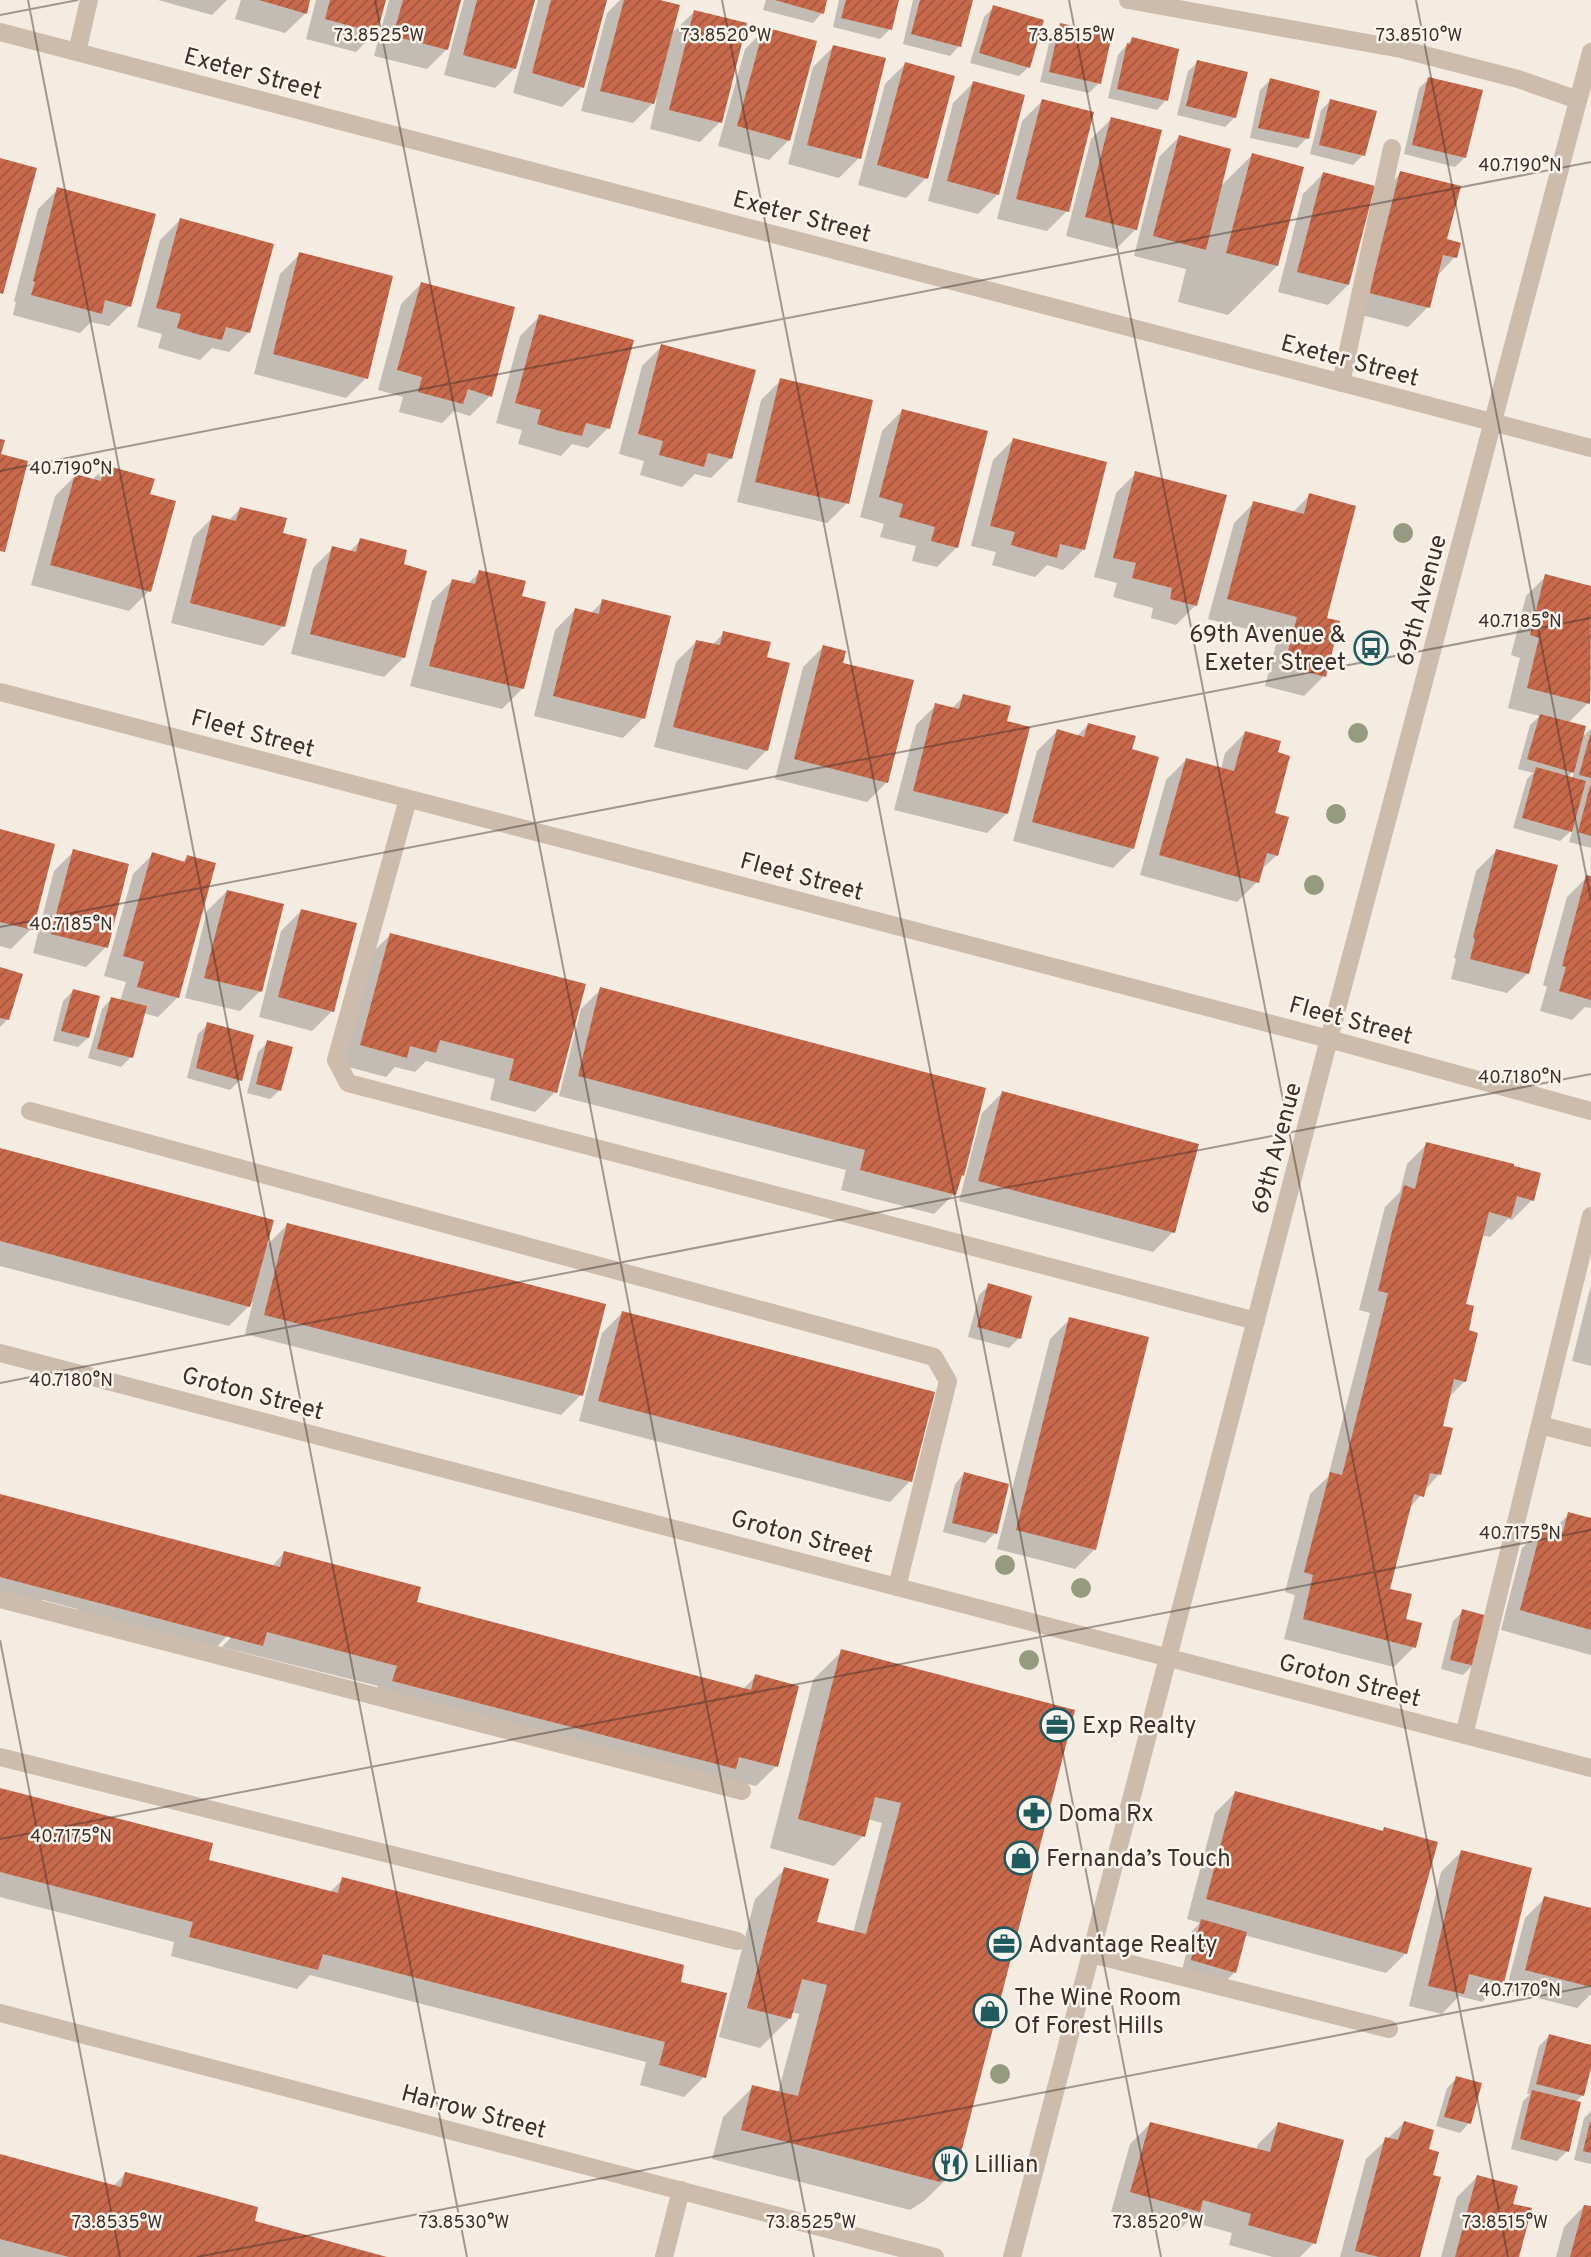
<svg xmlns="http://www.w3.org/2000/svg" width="1591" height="2257" font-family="Overpass,sans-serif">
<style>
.shadow{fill:#0003;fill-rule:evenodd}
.building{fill:url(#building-hatch)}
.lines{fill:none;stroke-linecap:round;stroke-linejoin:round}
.lane{stroke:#cdbbac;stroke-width:18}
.street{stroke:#cdbbac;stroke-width:18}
.tree{fill:#969b7f}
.ticks{fill:none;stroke:#3b302b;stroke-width:2;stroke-opacity:0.45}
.labels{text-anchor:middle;stroke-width:5;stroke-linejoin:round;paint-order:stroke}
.street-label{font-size:24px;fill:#3b302b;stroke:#fbf5ee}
.poi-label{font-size:24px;fill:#3b302b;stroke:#fbf5ee;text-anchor:start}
.ticks-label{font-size:18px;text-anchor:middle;fill:#3b302b;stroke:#fbf5ee;stroke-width:5;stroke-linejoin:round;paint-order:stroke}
</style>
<defs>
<pattern id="building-hatch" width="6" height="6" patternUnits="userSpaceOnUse" patternTransform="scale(1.75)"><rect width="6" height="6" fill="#c8694b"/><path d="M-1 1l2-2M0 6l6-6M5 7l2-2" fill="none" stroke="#a4573f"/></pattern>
</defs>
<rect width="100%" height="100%" fill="#f4ebe1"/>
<!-- shadow -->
<path class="shadow" d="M158 0H227L212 15Z
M241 0H309L306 13 285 33 235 19Z
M316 0H384L376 32 356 52 306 39Z
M389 0H459L447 49 427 69 374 56Z
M464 0H532L515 68 495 88 444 75Z
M538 0H605L582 87 562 107 513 93Z
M620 0H653L670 35 694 12 720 122 700 142 650 129 657 99 633 123 581 111 607 13Z
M766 0H826L822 13 813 23 763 10Z
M839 0H897L890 29 880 39 833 27Z
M913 0H964L959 46 950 56 903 44Z
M994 7 1029 67 1019 76 970 63 984 17Z
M1061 25 1099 83 1089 93 1040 82 1051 35Z
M765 29 789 140 769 160 718 146 745 49Z
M1132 39 1166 100 1157 110 1108 98 1118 55Z
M833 47 859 158 839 178 788 164 813 67Z
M1198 62 1235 117 1225 127 1177 115 1188 71Z
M905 64 926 178 906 198 858 185 885 84Z
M1429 79 1465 157 1455 167 1404 154 1419 88Z
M1270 80 1307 138 1297 148 1250 138 1260 90Z
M973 83 998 194 978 214 928 201 953 103Z
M1331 100 1363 155 1353 165 1310 154 1321 110Z
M1042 101 1067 211 1047 231 997 219 1022 121Z
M1111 119 1136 229 1116 249 1066 236 1091 139Z
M1179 137 1220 187 1252 155 1277 266 1228 315 1178 302 1186 269 1134 256 1159 157Z
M1401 173 1455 257 1436 277 1428 307 1408 327 1350 312 1381 193Z
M1323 174 1348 285 1328 305 1278 292 1303 194Z
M58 189 129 306 109 326 91 322 80 333 13 315 16 302 14 301 38 209Z
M180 220 249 332 229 352 212 348 200 360 158 348 162 334 137 327 160 240Z
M300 254 366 378 346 398 254 374 280 274Z
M421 284 490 396 470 416 454 411 442 423 399 412 403 397 378 390 401 304Z
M540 316 608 428 588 448 572 444 561 456 518 444 522 430 496 423 520 336Z
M662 346 731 458 711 478 695 474 682 487 640 475 644 461 619 454 642 366Z
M781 380 847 503 827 523 737 502 761 400Z
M902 411 957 547 937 567 912 561 916 546 880 537 884 524 860 517 882 431Z
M1013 440 1083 550 1063 570 1047 565 1035 577 992 565 996 552 971 546 993 460Z
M105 467 148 495 149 591 129 611 31 585 55 496 75 476 92 480Z
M1136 473 1196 605 1176 625 1151 618 1153 608 1113 597 1117 583 1094 577 1116 493Z
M1310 495 1325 620 1324 676 1304 696 1265 686 1278 637 1208 619 1234 523 1254 503 1292 513Z
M240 509 281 534 283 626 263 646 171 623 193 537 213 517 228 521Z
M361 540 402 565 404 657 384 677 291 654 313 568 333 548 349 552Z
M480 572 520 597 544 603 522 689 502 709 410 686 432 601 452 581 467 584Z
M1546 576 1591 588V692L1588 703 1568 723 1581 738 1591 729V848L1569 842 1573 829 1560 841 1513 828 1527 779 1533 773 1518 769 1530 725 1540 716 1508 708 1520 658 1511 655 1526 596ZM1575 769 1572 779 1567 778Z
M603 601 643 718 623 738 534 716 555 630 575 610 590 614Z
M724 633 764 658 767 750 747 770 654 747 676 662 696 642 712 645Z
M823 647 841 664 887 782 867 802 775 779 803 667Z
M964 696 1007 813 987 833 894 810 916 725 936 705 951 709Z
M1088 725 1130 750 1133 848 1113 868 1013 841 1037 751 1057 731 1077 736Z
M1245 733 1276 753 1273 815 1277 855 1260 871 1257 882 1237 902 1140 875 1166 780 1186 760 1221 769 1225 753Z
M0 831 31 929 11 949 0 946Z
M74 851 106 947 86 967 33 953 54 871Z
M1496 851 1528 973 1507 993 1451 979 1456 959 1454 958 1476 871Z
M153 854 182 863 187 857 178 997 158 1017 143 1013 131 1057 121 1067 88 1058 102 1009 111 999 120 1001 126 982 104 976 133 874Z
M1587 877 1591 878V1008L1585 1007 1572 1020 1540 1011 1547 987 1543 985 1567 897Z
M227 891 260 991 240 1011 185 998 207 911Z
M301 911 332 1011 312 1031 259 1017 281 931Z
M390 935 555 1092 535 1112 490 1100 495 1079 426 1061 415 1072 395 1067 386 1077 341 1065 370 955Z
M0 969 8 1019 0 1027Z
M601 989 962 1175 954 1194 934 1214 841 1190 846 1170 559 1096 581 1009Z
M73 991 88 1038 78 1047 53 1041 63 1001Z
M208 1024 240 1080 230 1090 187 1078 198 1034Z
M268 1042 280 1090 270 1099 247 1093 258 1052Z
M1002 1093 1173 1232 1153 1252 959 1201 982 1113Z
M1427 1144 1532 1200 1512 1220 1508 1219 1490 1237 1481 1235 1464 1306 1466 1332 1465 1381 1448 1398 1441 1427 1439 1474 1408 1510 1388 1591 1404 1620 1414 1647 1394 1667 1284 1639 1295 1595 1285 1592 1310 1494 1328 1477 1370 1313 1359 1310 1385 1207 1400 1192 1407 1164Z
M0 1149 264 1248 288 1224 581 1395 561 1415 245 1334 253 1302 229 1326 0 1266Z
M989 1285 1019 1338 1009 1348 968 1337 979 1295Z
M1591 1285V1366L1572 1361Z
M622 1313 910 1481 890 1502 579 1421 602 1333Z
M1070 1319 1095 1549 1075 1569 997 1549 1050 1339Z
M964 1474 995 1533 985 1543 943 1532 955 1484Z
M0 1495 272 1566 284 1553 415 1604 743 1689 756 1676 776 1766 756 1786 374 1701 378 1686 222 1647 233 1635H228L208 1656 74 1621 77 1609 43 1600 33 1611 0 1602Z
M1569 1514 1591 1520V1655L1501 1630 1522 1548 1543 1528 1552 1531Z
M1463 1611 1473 1665 1463 1675 1441 1669 1453 1621Z
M842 1651 1073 1711 954 2172 924 2201 910 2210 712 2159 723 2117 753 2087 778 2093 799 2014 791 2012 790 2018 760 2048 719 2037 755 1899 785 1869 815 1923 853 1933 882 1823 868 1819 863 1836 834 1866 770 1848 813 1680Z
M0 1790 207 1861 329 1893 343 1879 678 1983 704 2077 684 2097 640 2085 646 2062 310 1975 297 1989 171 1956 174 1942 0 1897Z
M1235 1793 1406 1953 1386 1973 1244 1935 1235 1972 1225 1982 1182 1970 1192 1931 1200 1923 1187 1919 1215 1813Z
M1461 1852 1502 1982 1482 2002 1459 1996 1442 2014 1409 2006 1441 1872Z
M1545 1898 1591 1910V1994L1577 2008 1506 1990 1525 1918Z
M1549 2036 1591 2046V2061L1583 2095 1575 2102 1567 2151 1557 2161 1511 2149 1523 2101 1530 2094H1527L1539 2046Z
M1457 2078 1469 2123 1460 2133 1436 2126 1447 2088Z
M1591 2111V2164L1574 2160 1584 2118Z
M1404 2123 1426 2150 1418 2257H1340L1366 2159Z
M1150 2124 1256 2151 1258 2144 1278 2124 1314 2243 1300 2257H1273L1229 2245 1232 2233 1188 2221 1178 2231 1111 2212 1130 2144Z
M0 2156 112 2187 125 2174 251 2228 383 2257H0Z
M1477 2177 1511 2205 1518 2257H1441L1457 2197Z
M1584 2206 1591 2208V2257H1556L1564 2227Z"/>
<!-- building -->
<path class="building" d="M259 0H310L307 14Z
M330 0H386L377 33 325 19Z
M403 0H461L448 50 393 36Z
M477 0H535L516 69 463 55Z
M551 0H607L584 88 532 73Z
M624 0H660L680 5 654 104 600 91Z
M775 0H827L824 14Z
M846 0H899L892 30 841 18Z
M920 0H973L961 47 911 34Z
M993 5 1044 20 1030 68 979 53Z
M694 10 747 23 722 123 669 110Z
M1060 23 1112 35 1101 84 1049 72Z
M764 27 817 41 790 141 737 126Z
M1132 37 1179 49 1168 101 1117 89 1127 43 1130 44Z
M833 45 886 58 861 159 807 145Z
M1197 60 1248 72 1236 118 1186 106Z
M905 62 955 76 928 179 877 165Z
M1428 77 1483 90 1466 158 1412 145Z
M1270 78 1320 91 1309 139 1258 128Z
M973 81 1025 95 999 195 947 181Z
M1042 99 1094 112 1069 212 1016 199Z
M1330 99 1377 111 1365 156 1319 145Z
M1111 117 1162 130 1137 230 1085 217Z
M1179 135 1231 149 1206 250 1153 236Z
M1252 153 1304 167 1278 266 1226 253Z
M0 158 37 168 3 294 0 293Z
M1400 171 1461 186 1447 239 1461 243 1457 258 1443 255 1430 308 1369 293Z
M1323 172 1375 186 1349 285 1297 272Z
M57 187 156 214 131 307 105 300 102 314 31 295 35 282 33 281Z
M180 218 274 244 250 333 226 327 222 340 200 335 177 328 181 314 156 308Z
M299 252 393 276 368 379 273 354Z
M421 282 515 307 492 397 468 389 463 404 418 392 422 377 397 370Z
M539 314 634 340 610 429 586 423 582 436 560 431 537 424 541 410 515 403Z
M661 344 756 370 732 459 708 453 704 467 659 455 663 441 638 434Z
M780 378 873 400 849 504 755 482Z
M902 409 988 431 958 548 931 541 935 527 899 517 903 504 879 497Z
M1013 438 1107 462 1085 550 1060 544 1057 558 1011 545 1015 532 990 526Z
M0 439 5 440 1 454 28 461 5 552 0 551Z
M105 465 155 479 150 494 176 501 151 592 50 565 75 474 101 481Z
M1135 471 1227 495 1197 606 1170 599 1172 588 1132 578 1136 563 1113 558Z
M1309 493 1356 506 1327 618 1340 621 1326 677 1284 666 1297 617 1227 599 1253 501 1304 514Z
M240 507 287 518 283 533 307 539 285 627 190 603 212 515 236 521Z
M360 538 407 550 404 564 427 571 405 658 310 634 332 546 356 552Z
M479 570 526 581 522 596 546 602 524 689 429 666 452 579 475 584Z
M1545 574 1591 586 1590 704 1527 688 1539 638 1530 635Z
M602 599 671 616 645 719 553 696 575 608 599 614Z
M723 631 771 642 767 657 790 663 768 751 673 727 696 640 720 645Z
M823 645 846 651 843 663 914 680 888 783 794 759Z
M963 694 1011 706 1007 721 1030 727 1008 814 913 791 935 703 959 709Z
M1540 714 1586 726 1574 773 1527 759Z
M1088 723 1136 736 1132 749 1159 757 1134 849 1032 822 1057 729 1084 737Z
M1245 731 1281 741 1278 752 1290 756 1275 813 1289 817 1278 856 1267 853 1259 883 1159 855 1186 758 1234 771Z
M1590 735H1591V778L1579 775Z
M1536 767 1586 781 1572 832 1522 818Z
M1590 786H1591V836L1578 832Z
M0 829 55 844 33 930 0 922Z
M73 849 129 864 108 948 51 934Z
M1496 849 1558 865 1529 974 1470 959 1475 939 1473 937Z
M152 852 185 862 187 855 216 863 179 998 137 987 144 962 123 956Z
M1586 875 1591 876V1000L1559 991 1566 967 1562 966Z
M227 890 284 904 262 992 204 978Z
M301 909 357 923 334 1012 278 997Z
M390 933 586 984 557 1093 509 1080 514 1059 440 1040 436 1053 410 1046 407 1058 360 1045Z
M0 967 23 974 9 1020 0 1018Z
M600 987 986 1088 964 1176 962 1175 956 1195 860 1170 865 1150 578 1076Z
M73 989 100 996 89 1038 61 1031Z
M111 997 147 1006 133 1058 97 1049Z
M207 1022 254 1035 242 1081 196 1068Z
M267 1040 293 1047 281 1091 256 1084Z
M1002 1091 1199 1144 1175 1233 978 1181Z
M1426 1142 1514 1164V1166L1541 1173 1534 1201 1517 1196 1511 1218 1489 1212 1466 1304 1474 1306 1469 1330 1478 1333 1466 1382 1454 1379 1443 1426 1453 1428 1441 1475 1430 1473 1424 1497 1414 1494 1390 1589 1412 1594 1406 1619 1422 1623 1416 1648 1303 1619 1313 1575 1304 1572 1330 1472 1342 1475 1388 1293 1378 1291 1391 1235 1404 1185 1415 1189Z
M0 1148 274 1220 250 1307 0 1241Z
M287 1223 606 1304 583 1396 264 1315Z
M988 1283 1032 1296 1021 1339 977 1327Z
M622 1311 935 1392 912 1482 598 1401Z
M1069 1317 1149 1337 1096 1550 1016 1530Z
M964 1472 1009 1484 997 1534 952 1523Z
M0 1494 280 1567 284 1551 421 1587 417 1602 751 1690 755 1674 799 1686 778 1767 739 1757 736 1769 392 1681 397 1666 267 1632 263 1646 0 1577Z
M1568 1512 1591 1518V1630L1520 1610 1542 1526 1563 1532Z
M1462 1609 1488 1616 1475 1666 1450 1660Z
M841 1649 1075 1710 956 2172 940 2182 741 2130 752 2085 798 2096 827 1985 802 1979 791 2019 747 2008 784 1867 829 1879 817 1922 866 1934 901 1803 875 1797 865 1837 798 1819Z
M0 1788 213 1843 209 1860 338 1893 342 1877 684 1965 681 1982 727 1993 706 2078 659 2065 665 2042 323 1954 318 1970 189 1937 193 1922 0 1872Z
M1235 1791 1383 1831 1384 1827 1438 1842 1407 1954 1206 1899Z
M1461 1850 1532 1868 1504 1983 1469 1974 1464 1994 1428 1986Z
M1544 1896 1591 1908V1987L1525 1970Z
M1201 1919 1247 1932 1236 1973 1191 1960Z
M1549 2034 1591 2045V2068L1584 2096 1536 2084Z
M1456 2076 1482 2083 1471 2124 1444 2117Z
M1532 2090 1581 2102 1569 2152 1520 2139Z
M1404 2121 1434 2130 1429 2149 1439 2152 1433 2175 1441 2177 1420 2257H1379L1355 2251 1385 2137 1398 2140Z
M1150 2122 1270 2152 1278 2122 1344 2140 1316 2244 1248 2225 1251 2214 1203 2200 1200 2212 1130 2192Z
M1590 2122H1591V2153L1583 2151Z
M0 2154 121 2187 125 2172 169 2183 258 2207 255 2221 387 2257H69L61 2255 0 2239Z
M1477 2175 1518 2186 1513 2204 1532 2208 1519 2257H1455Z
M1584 2205 1591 2206V2257H1570Z"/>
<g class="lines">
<!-- lane -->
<path class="lane" d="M1128 0 1401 49 1518 79 1578 100
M77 52 89 0
M1341 383 1392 148
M408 799 336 1060 348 1083 1256 1321
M30 1111 934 1357 948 1381 897 1587
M1540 1425 1591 1438
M0 1599 742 1791
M1464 1735 1591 1216
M0 1757 737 1941
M1091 1954 1389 2029
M664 2257 681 2190"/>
<!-- street -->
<path class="street" d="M0 32 1591 448
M0 692 1329 1039 1591 1111
M0 1353 1591 1768
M0 2013 935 2257
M1012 2257 1329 1039 1591 52"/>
</g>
<!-- trees -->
<g class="tree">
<circle cx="1403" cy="533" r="10"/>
<circle cx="1358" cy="733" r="10"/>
<circle cx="1336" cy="814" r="10"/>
<circle cx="1314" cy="885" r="10"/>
<circle cx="1005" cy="1565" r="10"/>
<circle cx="1081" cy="1588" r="10"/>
<circle cx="1029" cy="1660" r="10"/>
<circle cx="1000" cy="2074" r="10"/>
</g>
<!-- ticks -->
<path class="ticks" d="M28 0 467 2257M375 0 814 2257M722 0 1161 2257M1069 0 1508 2257M1416 0 1591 900M0 15 78 0M0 471 1591 162M0 927 1591 618M0 1383 1591 1074M0 1640 120 2257M0 1839 1591 1530M197 2257 1591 1986"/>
<!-- icons -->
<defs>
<symbol id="bus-ring" viewBox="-11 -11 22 22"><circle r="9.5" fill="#fbf5ee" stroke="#1f5a5e" stroke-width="1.5"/><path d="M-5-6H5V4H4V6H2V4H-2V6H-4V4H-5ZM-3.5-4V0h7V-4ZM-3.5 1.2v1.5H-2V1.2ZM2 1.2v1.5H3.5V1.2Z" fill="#1f5a5e"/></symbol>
<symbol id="office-ring" viewBox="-11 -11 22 22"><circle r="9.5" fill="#fbf5ee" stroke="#1f5a5e" stroke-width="1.5"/><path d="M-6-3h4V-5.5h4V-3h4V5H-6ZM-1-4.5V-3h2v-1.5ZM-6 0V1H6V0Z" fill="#1f5a5e"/></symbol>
<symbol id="pharmacy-ring" viewBox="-11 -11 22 22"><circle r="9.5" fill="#fbf5ee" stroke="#1f5a5e" stroke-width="1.5"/><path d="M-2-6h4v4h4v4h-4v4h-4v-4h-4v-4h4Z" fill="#1f5a5e"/></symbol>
<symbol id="shop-ring" viewBox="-11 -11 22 22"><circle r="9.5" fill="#fbf5ee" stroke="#1f5a5e" stroke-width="1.5"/><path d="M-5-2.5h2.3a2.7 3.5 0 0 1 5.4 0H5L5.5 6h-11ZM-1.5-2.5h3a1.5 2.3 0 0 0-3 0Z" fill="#1f5a5e"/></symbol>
<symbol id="restaurant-ring" viewBox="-11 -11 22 22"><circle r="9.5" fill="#fbf5ee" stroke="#1f5a5e" stroke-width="1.5"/><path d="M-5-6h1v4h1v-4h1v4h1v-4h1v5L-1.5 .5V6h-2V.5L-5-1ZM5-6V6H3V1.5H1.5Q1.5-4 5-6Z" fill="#1f5a5e"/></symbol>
</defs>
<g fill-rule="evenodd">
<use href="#bus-ring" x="1352" y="629" width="38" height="38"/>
<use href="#office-ring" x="1038" y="1706" width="38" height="38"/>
<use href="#pharmacy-ring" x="1015" y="1794" width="38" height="38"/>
<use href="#shop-ring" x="1002" y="1839" width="38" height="38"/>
<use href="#office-ring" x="985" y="1925" width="38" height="38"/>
<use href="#shop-ring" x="971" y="1992" width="38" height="38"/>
<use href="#restaurant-ring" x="931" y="2145" width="38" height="38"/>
</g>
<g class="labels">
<!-- street labels -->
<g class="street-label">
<text transform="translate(253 73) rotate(15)" y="8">Exeter Street</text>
<text transform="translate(802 216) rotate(15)" y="8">Exeter Street</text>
<text transform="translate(1350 360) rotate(15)" y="8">Exeter Street</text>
<text transform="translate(1421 600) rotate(-75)" y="8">69th Avenue</text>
<text transform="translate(253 733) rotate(15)" y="8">Fleet Street</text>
<text transform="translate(802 876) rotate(15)" y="8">Fleet Street</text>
<text transform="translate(1351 1020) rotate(15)" y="8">Fleet Street</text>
<text transform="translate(1276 1148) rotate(-75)" y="8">69th Avenue</text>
<text transform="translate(253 1393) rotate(15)" y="8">Groton Street</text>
<text transform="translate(802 1536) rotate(15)" y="8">Groton Street</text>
<text transform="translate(1350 1680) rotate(15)" y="8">Groton Street</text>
<text transform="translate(474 2111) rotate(15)" y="8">Harrow Street</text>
</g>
<!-- poi labels -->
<g class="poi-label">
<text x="1346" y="642" text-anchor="end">69th Avenue &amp;<tspan x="1346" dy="28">Exeter Street</tspan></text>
<text x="1082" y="1733">Exp Realty</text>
<text x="1058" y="1821">Doma Rx</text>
<text x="1046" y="1866">Fernanda’s Touch</text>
<text x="1028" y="1952">Advantage Realty</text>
<text x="1014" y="2005">The Wine Room<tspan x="1014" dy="28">Of Forest Hills</tspan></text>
<text x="974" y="2172">Lillian</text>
</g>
</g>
<g class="ticks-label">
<text x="379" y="41">73.8525°W</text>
<text x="726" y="41">73.8520°W</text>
<text x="1072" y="41">73.8515°W</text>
<text x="1419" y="41">73.8510°W</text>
<text x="1520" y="171">40.7190°N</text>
<text x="71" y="474">40.7190°N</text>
<text x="1520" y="627">40.7185°N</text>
<text x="71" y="930">40.7185°N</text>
<text x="1520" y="1083">40.7180°N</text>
<text x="71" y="1386">40.7180°N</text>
<text x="1520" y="1539">40.7175°N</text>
<text x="71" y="1842">40.7175°N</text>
<text x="1520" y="1996">40.7170°N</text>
<text x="117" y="2228">73.8535°W</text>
<text x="464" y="2228">73.8530°W</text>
<text x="811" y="2228">73.8525°W</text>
<text x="1158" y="2228">73.8520°W</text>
<text x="1505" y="2228">73.8515°W</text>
</g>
</svg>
